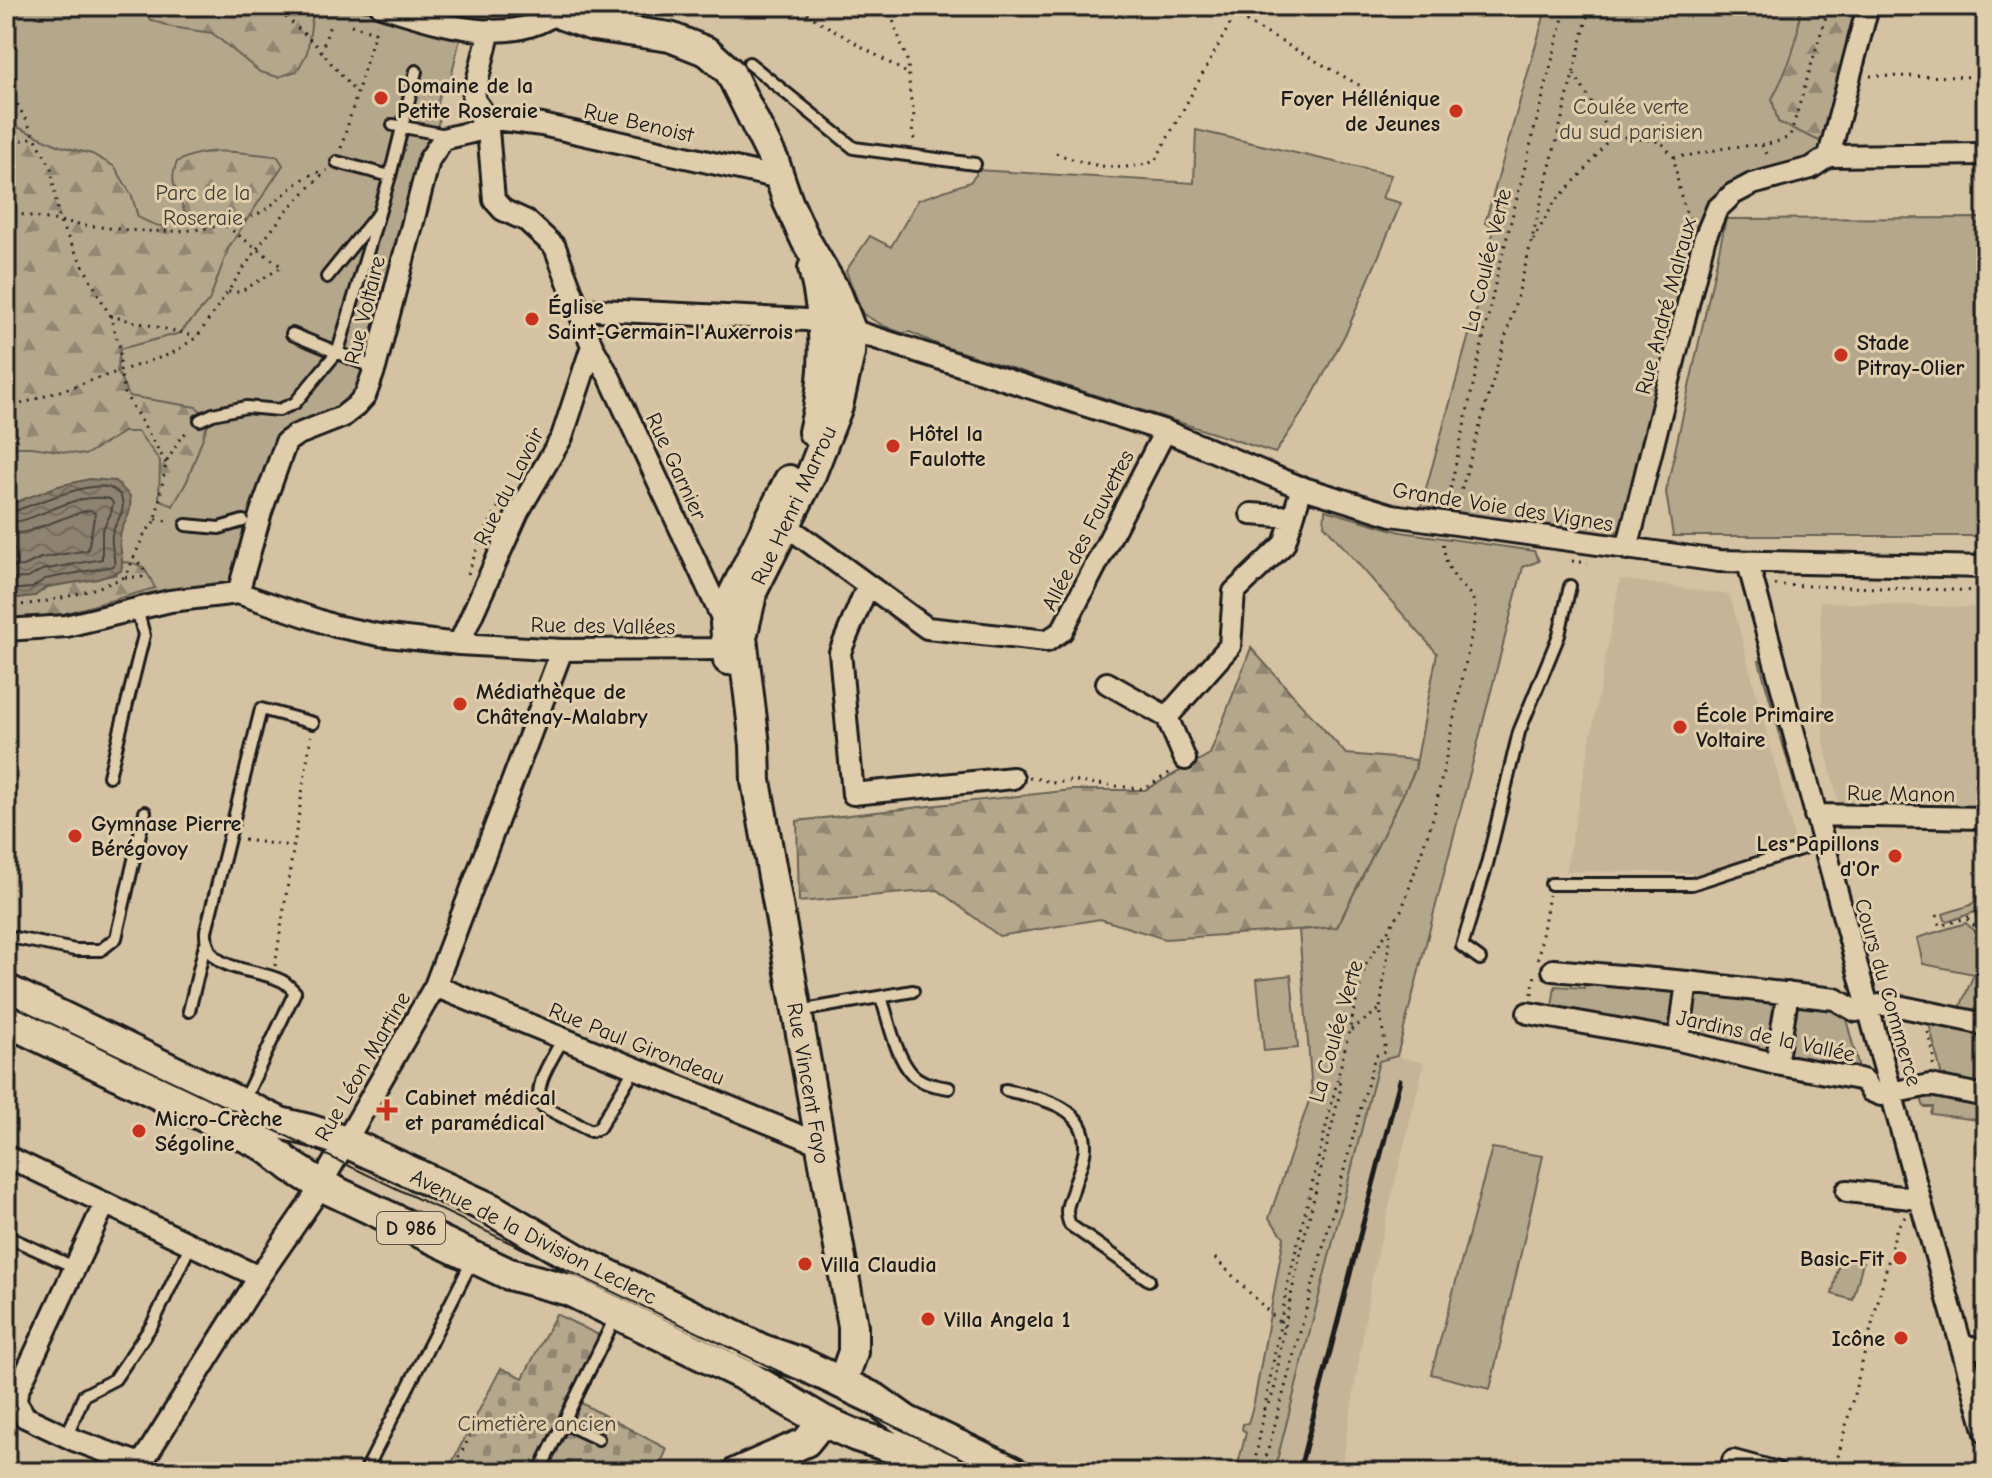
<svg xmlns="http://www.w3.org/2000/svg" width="1992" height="1478" font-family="'Comic Neue',sans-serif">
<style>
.built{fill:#c5b497}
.green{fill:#b5a78c;stroke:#686254;stroke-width:2}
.forest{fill:url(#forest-firs);stroke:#686254;stroke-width:2}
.cemetery{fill:url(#cemetery-stones);stroke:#686254;stroke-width:2}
.water{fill:url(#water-waves);stroke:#60594e;stroke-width:2}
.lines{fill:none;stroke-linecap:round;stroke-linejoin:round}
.shore{stroke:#4a453d;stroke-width:2}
.lane-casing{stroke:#1c1c1c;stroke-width:16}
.street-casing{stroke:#1c1c1c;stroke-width:26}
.secondary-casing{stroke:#1c1c1c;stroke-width:34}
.primary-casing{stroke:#1c1c1c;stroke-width:36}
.path{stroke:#1c1c1c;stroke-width:3;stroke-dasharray:2 6;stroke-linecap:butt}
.lane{stroke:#e0cdab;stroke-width:10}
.street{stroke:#e0cdab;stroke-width:20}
.secondary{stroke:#e0cdab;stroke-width:28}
.primary{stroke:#e0cdab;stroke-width:30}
.tram{stroke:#1c1c1c;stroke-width:2}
.rail{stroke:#1c1c1c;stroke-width:5}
.poi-dot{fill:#c8321e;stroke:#e0cdab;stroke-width:3}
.labels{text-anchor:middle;stroke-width:6;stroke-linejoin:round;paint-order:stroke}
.shield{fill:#e0cdab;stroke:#575147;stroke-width:2}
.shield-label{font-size:20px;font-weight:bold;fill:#1c1c1c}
.poi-label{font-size:22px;font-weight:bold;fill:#1c1c1c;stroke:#e0cdab;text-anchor:start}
.park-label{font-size:22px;fill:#423f38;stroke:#e0cdab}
.street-label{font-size:22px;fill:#1c1c1c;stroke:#e0cdab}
</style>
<defs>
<pattern id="forest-firs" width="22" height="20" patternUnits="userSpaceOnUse" patternTransform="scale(2)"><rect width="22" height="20" fill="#b5a78c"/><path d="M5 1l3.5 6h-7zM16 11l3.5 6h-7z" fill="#928772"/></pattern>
<pattern id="cemetery-stones" width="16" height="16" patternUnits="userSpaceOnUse" patternTransform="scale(2)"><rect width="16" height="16" fill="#b5a78c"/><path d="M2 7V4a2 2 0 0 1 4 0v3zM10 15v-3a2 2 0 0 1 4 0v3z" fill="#928772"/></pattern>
<pattern id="water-waves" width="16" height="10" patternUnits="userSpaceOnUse" patternTransform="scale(2)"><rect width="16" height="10" fill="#8e826f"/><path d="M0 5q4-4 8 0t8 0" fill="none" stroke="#736a5a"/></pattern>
</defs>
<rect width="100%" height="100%" fill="#d4c2a2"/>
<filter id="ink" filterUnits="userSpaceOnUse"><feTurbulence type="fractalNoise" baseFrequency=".0125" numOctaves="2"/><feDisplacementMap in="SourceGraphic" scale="16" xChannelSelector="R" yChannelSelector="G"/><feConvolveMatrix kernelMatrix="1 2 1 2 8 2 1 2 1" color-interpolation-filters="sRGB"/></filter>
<g filter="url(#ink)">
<!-- built -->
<path class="built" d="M1620 579 1730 595 1795 840 1704 873 1566 871Z
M1820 602 1986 608V807L1839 805 1823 739Z
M1397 1056 1424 1063 1372 1277 1341 1472H1274L1379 1060Z"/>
<!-- green -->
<path class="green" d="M6 6H338L379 13 461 34 448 91 441 90 435 114 440 117 417 192 409 194 378 331 361 353C367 371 363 393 348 405 338 413 302 424 289 429L233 585 161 591 35 622 6 621Z
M1547 6H1862L1822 151 1805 162 1735 180 1711 202 1622 528 1611 536 1420 510 1493 249 1494 242 1491 241 1495 226 1485 223Z
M1196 130 1391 175 1382 198 1401 203 1347 331 1308 404 1275 453 939 345 910 332 902 333 884 326 863 314 846 271 870 236 891 247 918 200 970 182 976 175V170L1194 183Z
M1986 218V536H1673L1666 492 1726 219Z
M1325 510 1401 532 1534 551 1539 561 1523 567 1397 1056 1379 1061 1274 1472H1236L1246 1433 1242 1429 1243 1424 1248 1423 1254 1403 1284 1237 1269 1218 1312 1092 1299 930 1337 927 1415 770 1437 653 1324 525Z
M1764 660 1801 789 1796 790 1759 661Z
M1986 889V908L1947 922 1945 920 1943 914 1971 905Z
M1966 923 1986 943V991L1982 1014 1959 1010 1974 974 1923 964 1917 938Z
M1291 975 1298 1048 1264 1051 1257 979Z
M1586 978 1678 986 1674 1034 1551 1014 1555 986 1584 988Z
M1693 988 1781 997 1770 1054 1688 1036Z
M1794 1000 1843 1008 1861 1075 1783 1061Z
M1928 1019 1986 1030V1090L1943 1081Z
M1934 1091 1963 1103 1986 1104V1121L1931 1114 1933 1107H1924L1920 1095Z
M1492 1148 1543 1156 1490 1389 1431 1374Z
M1841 1256 1863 1262 1853 1300 1832 1294Z"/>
<!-- forest -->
<path class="forest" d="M147 6H314L307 53 297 71 278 77 260 72 212 33 171 27 149 19Z
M1800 6H1862L1826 144 1778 122 1772 99C1789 66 1799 43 1800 6Z
M6 122 60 146 92 154 115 167 132 196 138 217C160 228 165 231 185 215 180 192 167 186 177 162 210 144 242 154 277 156L283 165 229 247 209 301 180 333 120 349 117 371 129 396 196 407 210 418 187 481 173 506 159 499 160 461 138 432H124L85 455 32 447H6Z
M123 562C145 563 146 570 155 588L35 622 6 621V596C25 602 33 592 48 587 68 580 95 580 117 574Z
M1251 648 1346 754 1416 760 1415 770 1337 927 1165 939 1100 919 999 936 938 890 799 902 797 821 1072 790H1145L1210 754Z"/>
<!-- cemetery -->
<path class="cemetery" d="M556 1314 611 1341 581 1403 667 1449 657 1472H447L501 1368 523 1378Z"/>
<!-- water -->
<path class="water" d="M90 479 115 481 130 496C133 520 120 522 120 539 119 550 125 559 121 571L98 579 47 587 35 596 16 598 6 596V506L58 486Z"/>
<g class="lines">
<!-- shore -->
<path class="shore" d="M6 513C26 511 113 464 122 500 126 514 114 522 112 535 110 546 116 556 114 566L45 579 32 588 6 590
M6 523C42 521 71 491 110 499L113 503 111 513 102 531V559L42 570 28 578 6 579
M6 535C35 534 62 515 91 510L95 513 88 550 41 558 24 566 6 567"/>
<defs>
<path id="lane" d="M749 63 854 148 975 164
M393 125 446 135
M390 176 416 71
M327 277 376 216
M292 334 375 368
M200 420 213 414 246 407 279 410 295 403 338 351 390 176 337 162
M186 525 219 528 243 521
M109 776 144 635 137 609
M1551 884H1692L1822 842
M6 947 10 937 75 950H101L116 938 145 812
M1480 959 1462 946 1487 864 1519 732 1559 635 1570 586
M881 997C889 1020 895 1056 913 1075 923 1084 936 1086 949 1088
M189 1011 205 945
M799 1011 913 991
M563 1038C554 1057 531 1086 542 1106L591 1131 599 1128 635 1068
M1006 1090C1037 1098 1086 1104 1085 1147 1085 1160 1076 1177 1073 1190 1068 1205 1064 1210 1070 1225L1149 1280
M242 1104 295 992C291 988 286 982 280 980 252 967 204 973 206 931L261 709 313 723
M6 1236 74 1267
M564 1423 598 1439
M67 1436 84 1395 115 1379 152 1325 191 1244
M367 1468 473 1259
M539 1472 616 1316"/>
<path id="street" d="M381 6C436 22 507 50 559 11
M487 118 542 125 780 178
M1829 156 1986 154
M578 309 807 320 851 330 1165 431 1297 486 1392 515 1719 561 1986 567
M1251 514 1293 517 1302 487
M787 526 927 628 1047 641 1062 631 1165 431
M1627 549 1704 240 1717 209 1733 194 1752 184 1811 168 1829 156 1868 6
M1748 563 1924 1214 1986 1433
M867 587 840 652 853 794 1013 778
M238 593 261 512 286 442 296 435 342 417 356 406 365 396 375 368 429 160 443 139 476 131 487 118
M6 630 66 626 170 601 238 593 335 626 379 635 459 644 562 650 726 649 742 637 725 624 716 605 610 378 592 346 555 247 527 221 503 210 494 200 487 118 473 98 490 30
M459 644 518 512 562 437 592 346
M1107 683 1167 717 1230 646 1234 592 1284 544 1293 517
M1167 717 1185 759
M1815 815 1986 818
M1553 970 1687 982 1835 999 1856 1011 1880 1005H1893L1975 1022 1986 1027
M435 986 820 1144
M1528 1013 1679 1040 1776 1064 1859 1079 1865 1081 1871 1091 1881 1095 1930 1085 1986 1096
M1679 1040 1687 982
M1776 1064 1788 993
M6 1156 259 1277
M1847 1191 1920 1199
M105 1203 17 1392 16 1402 25 1417 74 1440 140 1464
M1961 1346 1986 1349
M1733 1461 1774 1472
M136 1472 259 1277 312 1200 435 986 562 650"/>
<path id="secondary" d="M559 6 562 15 593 26 670 37 708 52 730 72 774 161 788 202 806 241 837 294 851 330 850 353 838 406 810 477 753 590 742 637 755 745 756 781 853 1326V1352L842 1383
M813 432C827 378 827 322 813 268
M728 660 725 624 731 599 789 480
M737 1472 806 1442 823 1421"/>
<path id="primary" d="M6 990 280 1123 309 1130 346 1142 491 1209 581 1262 762 1350 802 1364 875 1399 906 1421 1013 1472
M6 1020 266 1146 291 1166 321 1185 509 1274 569 1290 750 1378 823 1421 857 1436 911 1453 951 1472"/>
</defs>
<!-- lane casing -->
<use href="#lane" class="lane-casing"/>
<!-- street casing -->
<use href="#street" class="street-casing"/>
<!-- secondary casing -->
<use href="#secondary" class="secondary-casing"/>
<!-- primary casing -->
<use href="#primary" class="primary-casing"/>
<!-- path -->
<path class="path" d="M274 6 316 45 356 93
M793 6 910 75
M888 6 908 63 910 96 914 112 912 136 917 142
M1218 6 1384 99
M351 25 375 32
M321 52 330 25
M1574 74 1612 135
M1870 76 1986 77
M1978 77 1980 6
M6 83 51 167 59 221 110 316 120 348V371L125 394 166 463
M6 144 35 137
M1762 145 1770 159
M341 148 377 25
M1056 153C1087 166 1123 173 1155 161L1235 15
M1674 157C1692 156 1709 151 1726 148 1748 144 1770 148 1790 136L1829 6
M6 212C88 225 173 246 253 216 279 206 296 175 324 171
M226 226 282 267 240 292H227
M1533 240 1554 203 1586 169 1612 135 1661 142 1674 157 1679 189 1685 210 1691 220
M110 316 196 336
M6 409 171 354 197 337 256 250 288 209 327 170
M1447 504 1496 280 1566 6
M1457 505 1520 287 1590 6
M156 519 171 522
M1572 561 1588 563
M468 574 479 543 505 494
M125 577H142L144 568 134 558
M1775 585 1986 591
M6 606C47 604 87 593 125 577L144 535 156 519 166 463 180 439 189 429
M1029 778 1040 779 1052 783 1071 781 1144 789 1171 772
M244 840 292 846
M1937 915 1940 926 1986 912
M1967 919 1986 938
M1538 959 1549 895
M275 966 311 736
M1532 994 1535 974
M1351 1030 1380 1009
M1928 1032 1934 1055 1933 1065
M1215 1258 1284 1327
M1263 1410C1278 1396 1277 1365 1281 1345 1297 1260 1320 1176 1340 1092L1339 1076
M451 1472 470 1436
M1253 1472 1287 1287 1365 966 1402 909 1434 815 1474 622C1479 590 1464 595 1451 571 1445 562 1444 550 1443 539
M1262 1472 1375 1056 1386 1052 1380 1009 1391 928
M1834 1472 1897 1227 1905 1217"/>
<!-- lane -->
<use href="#lane" class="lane"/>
<!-- street -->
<use href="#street" class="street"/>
<!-- secondary -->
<use href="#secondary" class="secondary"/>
<!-- primary -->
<use href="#primary" class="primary"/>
<!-- tram -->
<path class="tram" d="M6 1002 990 1472"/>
<!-- rail -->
<path class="rail" d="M1299 1472 1400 1080"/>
</g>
</g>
<!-- markers -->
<g class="poi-dot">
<circle cx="381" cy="98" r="8"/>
<circle cx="1456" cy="111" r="8"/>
<circle cx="532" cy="319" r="8"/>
<circle cx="1841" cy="355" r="8"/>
<circle cx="893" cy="446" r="8"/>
<circle cx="460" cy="704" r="8"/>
<circle cx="1680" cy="727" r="8"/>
<circle cx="75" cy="836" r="8"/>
<circle cx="1895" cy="856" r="8"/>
<path d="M383 1098h8v8h8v8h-8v8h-8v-8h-8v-8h8z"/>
<circle cx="139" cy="1131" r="8"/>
<circle cx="1900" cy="1258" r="8"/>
<circle cx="805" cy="1264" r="8"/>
<circle cx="928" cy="1319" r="8"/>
<circle cx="1901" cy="1338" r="8"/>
</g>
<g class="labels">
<!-- shield labels -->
<rect class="shield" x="377" y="1212" width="68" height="32" rx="6"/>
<g class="shield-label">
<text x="411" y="1235">D 986</text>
</g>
<!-- poi labels -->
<g class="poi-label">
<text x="397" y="93">Domaine de la<tspan x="397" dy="25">Petite Roseraie</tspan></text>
<text x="1440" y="106" text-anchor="end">Foyer Héllénique<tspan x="1440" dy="25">de Jeunes</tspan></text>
<text x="548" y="314">Église<tspan x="548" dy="25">Saint-Germain-l'Auxerrois</tspan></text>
<text x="1857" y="350">Stade<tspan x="1857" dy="25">Pitray-Olier</tspan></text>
<text x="909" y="441">Hôtel la<tspan x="909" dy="25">Faulotte</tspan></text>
<text x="476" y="699">Médiathèque de<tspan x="476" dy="25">Châtenay-Malabry</tspan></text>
<text x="1696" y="722">École Primaire<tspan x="1696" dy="25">Voltaire</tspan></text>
<text x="91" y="831">Gymnase Pierre<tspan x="91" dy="25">Bérégovoy</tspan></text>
<text x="1879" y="851" text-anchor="end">Les Papillons<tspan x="1879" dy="25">d'Or</tspan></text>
<text x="405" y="1105">Cabinet médical<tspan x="405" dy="25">et paramédical</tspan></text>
<text x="155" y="1126">Micro-Crèche<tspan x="155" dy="25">Ségoline</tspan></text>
<text x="1884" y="1266" text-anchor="end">Basic-Fit</text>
<text x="821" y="1272">Villa Claudia</text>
<text x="944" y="1327">Villa Angela 1</text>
<text x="1885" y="1346" text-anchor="end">Icône</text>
</g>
<!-- park labels -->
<g class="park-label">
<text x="1631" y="114">Coulée verte<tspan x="1631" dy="25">du sud parisien</tspan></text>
<text x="203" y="200">Parc de la<tspan x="203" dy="25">Roseraie</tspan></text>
<text x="537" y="1431">Cimetière ancien</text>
</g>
<!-- street labels -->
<g class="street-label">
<text transform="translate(639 122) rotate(13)" y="8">Rue Benoist</text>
<text transform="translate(1486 260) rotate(-76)" y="8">La Coulée Verte</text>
<text transform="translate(1665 306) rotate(-75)" y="8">Rue André Malraux</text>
<text transform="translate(364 310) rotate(-76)" y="8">Rue Voltaire</text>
<text transform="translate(677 466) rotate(65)" y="8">Rue Garnier</text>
<text transform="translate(508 486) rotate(-63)" y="8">Rue du Lavoir</text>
<text transform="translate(793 505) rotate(-65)" y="8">Rue Henri Marrou</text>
<text transform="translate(1503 506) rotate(9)" y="8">Grande Voie des Vignes</text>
<text transform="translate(1087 530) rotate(-63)" y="8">Allée des Fauvettes</text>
<text transform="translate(603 625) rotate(1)" y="8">Rue des Vallées</text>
<text transform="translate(1901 793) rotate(1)" y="8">Rue Manon</text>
<text transform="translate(1889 992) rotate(74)" y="8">Cours du Commerce</text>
<text transform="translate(1335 1031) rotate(-74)" y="8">La Coulée Verte</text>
<text transform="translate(1766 1035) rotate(12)" y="8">Jardins de la Vallée</text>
<text transform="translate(637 1043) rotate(22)" y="8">Rue Paul Girondeau</text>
<text transform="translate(362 1066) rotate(-60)" y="8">Rue Léon Martine</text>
<text transform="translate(809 1083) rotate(80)" y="8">Rue Vincent Fayo</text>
<text transform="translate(534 1236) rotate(27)" y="8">Avenue de la Division Leclerc</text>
</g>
</g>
<!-- margin -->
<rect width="1992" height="1478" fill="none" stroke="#e0cdab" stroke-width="32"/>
<rect x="16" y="16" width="1960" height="1446" fill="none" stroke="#1c1c1c" stroke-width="3" filter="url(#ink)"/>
</svg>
